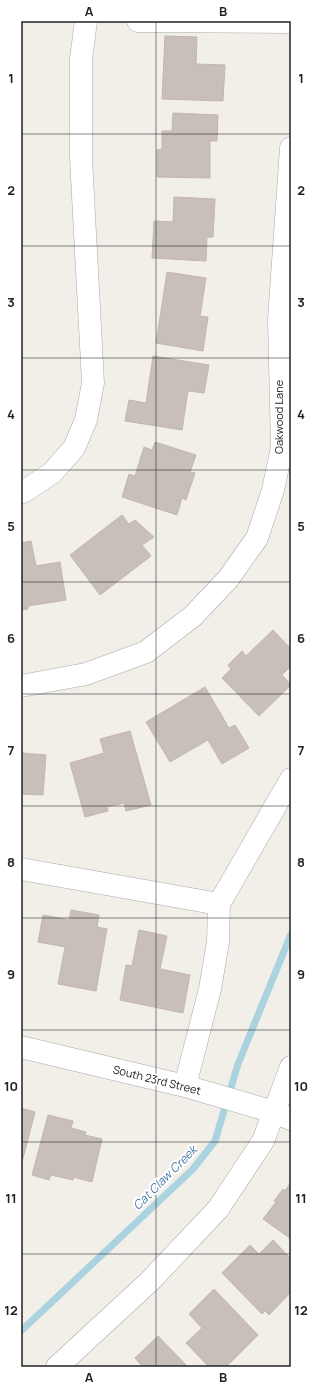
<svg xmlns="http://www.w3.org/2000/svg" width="312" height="1388" font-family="Manrope,sans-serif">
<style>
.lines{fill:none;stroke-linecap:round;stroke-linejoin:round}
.stream{stroke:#aad3df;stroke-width:7}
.building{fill:#c7bfb8;stroke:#c4b6ab}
.minor-casing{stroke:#a9a9a9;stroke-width:23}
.minor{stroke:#fff;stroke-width:22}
.grid{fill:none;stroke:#222;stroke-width:1;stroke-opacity:0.55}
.labels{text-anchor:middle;stroke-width:4;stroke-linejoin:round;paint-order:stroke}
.street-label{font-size:11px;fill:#222;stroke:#fff}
.water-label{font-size:12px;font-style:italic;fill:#4a7aab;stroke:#fff}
.neatline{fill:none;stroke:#222;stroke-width:1.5}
.grid-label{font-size:13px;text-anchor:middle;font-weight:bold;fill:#222}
</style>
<rect width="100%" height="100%" fill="#f2efe9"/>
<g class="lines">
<!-- stream -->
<path class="stream" d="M21 1331 193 1169 215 1141 238 1064 291 934"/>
</g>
<!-- building -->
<path class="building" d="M165 36 197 37 196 64 225 65 223 101 162 99Z
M173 113 218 115 217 141H210V178L157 177V150L162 149V131H172Z
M174 197 215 199 213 237H207L206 261 152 258 154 221 173 222Z
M167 272 206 278 200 316 208 317 203 351 156 343Z
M153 356 209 365 204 393 188 391 182 430 125 421 129 400 146 403Z
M155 442 196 455 190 472 195 473 186 500 182 498 177 515 122 497 129 474 135 476 144 447 152 450Z
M122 515 129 524 135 520 154 537 142 545 151 556 100 595 70 555Z
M31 541 36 566 60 562 66 600 28 606V609L21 610V543Z
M273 630 291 649V666L282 675 291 685 259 716 222 678 231 669 228 665 242 651 246 656Z
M205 687 229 728 235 725 249 748 222 764 208 740 170 762 146 722Z
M130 731 151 805 126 811 124 803 107 807 108 811 85 817 70 763 104 753 100 739Z
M21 748 22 749V753L46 755 43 795 21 794Z
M71 910 99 915 97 927 107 929 96 991 58 984 65 947 38 942 43 915 69 920Z
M139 930 167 936 160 969 190 975 183 1013 120 1000 126 965 132 966Z
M21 1108 35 1112 21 1166Z
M48 1115 73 1121 71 1128 86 1132 85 1135 102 1139 92 1182 73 1177V1180L51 1175 49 1180 32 1175Z
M291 1182V1239L263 1219 276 1202 274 1201 283 1189 285 1191Z
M273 1240 291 1259V1286L288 1289 291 1292 269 1315 265 1311 262 1314 222 1273 250 1245 259 1254Z
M214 1289 258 1335 226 1367H209L186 1343 202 1328 189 1314Z
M158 1336 188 1367H143L135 1358Z"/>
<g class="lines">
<defs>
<path id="minor" d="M138 21 291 22
M21 492H23L52 473 74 448 86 420 93 383 81 158V59L86 21
M21 686 86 674 146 652 193 616 228 579 257 538 273 490 282 447 279 319 291 148
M21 869 219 904
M21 1047 185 1086 274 1112 291 1119
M185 1086 210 989 218 942 219 904 291 779
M57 1367 150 1281 218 1209 263 1141 291 1067"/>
</defs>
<!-- minor casing -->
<use href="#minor" class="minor-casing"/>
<!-- minor -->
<use href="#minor" class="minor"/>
</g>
<!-- grid -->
<path class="grid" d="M156 21V1367M21 134H291M21 246H291M21 358H291M21 470H291M21 582H291M21 694H291M21 806H291M21 918H291M21 1030H291M21 1142H291M21 1254H291"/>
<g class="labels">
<!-- street labels -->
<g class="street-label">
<text transform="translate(279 417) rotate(-90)" y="4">Oakwood Lane</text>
<text transform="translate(157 1080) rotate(14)" y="4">South 23rd Street</text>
</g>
<!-- water labels -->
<g class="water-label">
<text transform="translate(165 1178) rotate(-45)" y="4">Cat Claw Creek</text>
</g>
</g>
<!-- border -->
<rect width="312" height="1388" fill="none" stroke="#ffffff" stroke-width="44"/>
<rect x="22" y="22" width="268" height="1344" class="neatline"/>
<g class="grid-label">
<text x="89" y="16">A</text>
<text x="223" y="16">B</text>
<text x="11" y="83">1</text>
<text x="301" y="83">1</text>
<text x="11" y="195">2</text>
<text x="301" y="195">2</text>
<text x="11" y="307">3</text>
<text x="301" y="307">3</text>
<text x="11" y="419">4</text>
<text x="301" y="419">4</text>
<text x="11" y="531">5</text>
<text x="301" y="531">5</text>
<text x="11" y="643">6</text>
<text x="301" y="643">6</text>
<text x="11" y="755">7</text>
<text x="301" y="755">7</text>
<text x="11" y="867">8</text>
<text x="301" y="867">8</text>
<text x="11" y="979">9</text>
<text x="301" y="979">9</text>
<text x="11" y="1091">10</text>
<text x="301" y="1091">10</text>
<text x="11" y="1203">11</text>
<text x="301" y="1203">11</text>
<text x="11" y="1315">12</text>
<text x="301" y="1315">12</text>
<text x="89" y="1382">A</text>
<text x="223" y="1382">B</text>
</g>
</svg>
